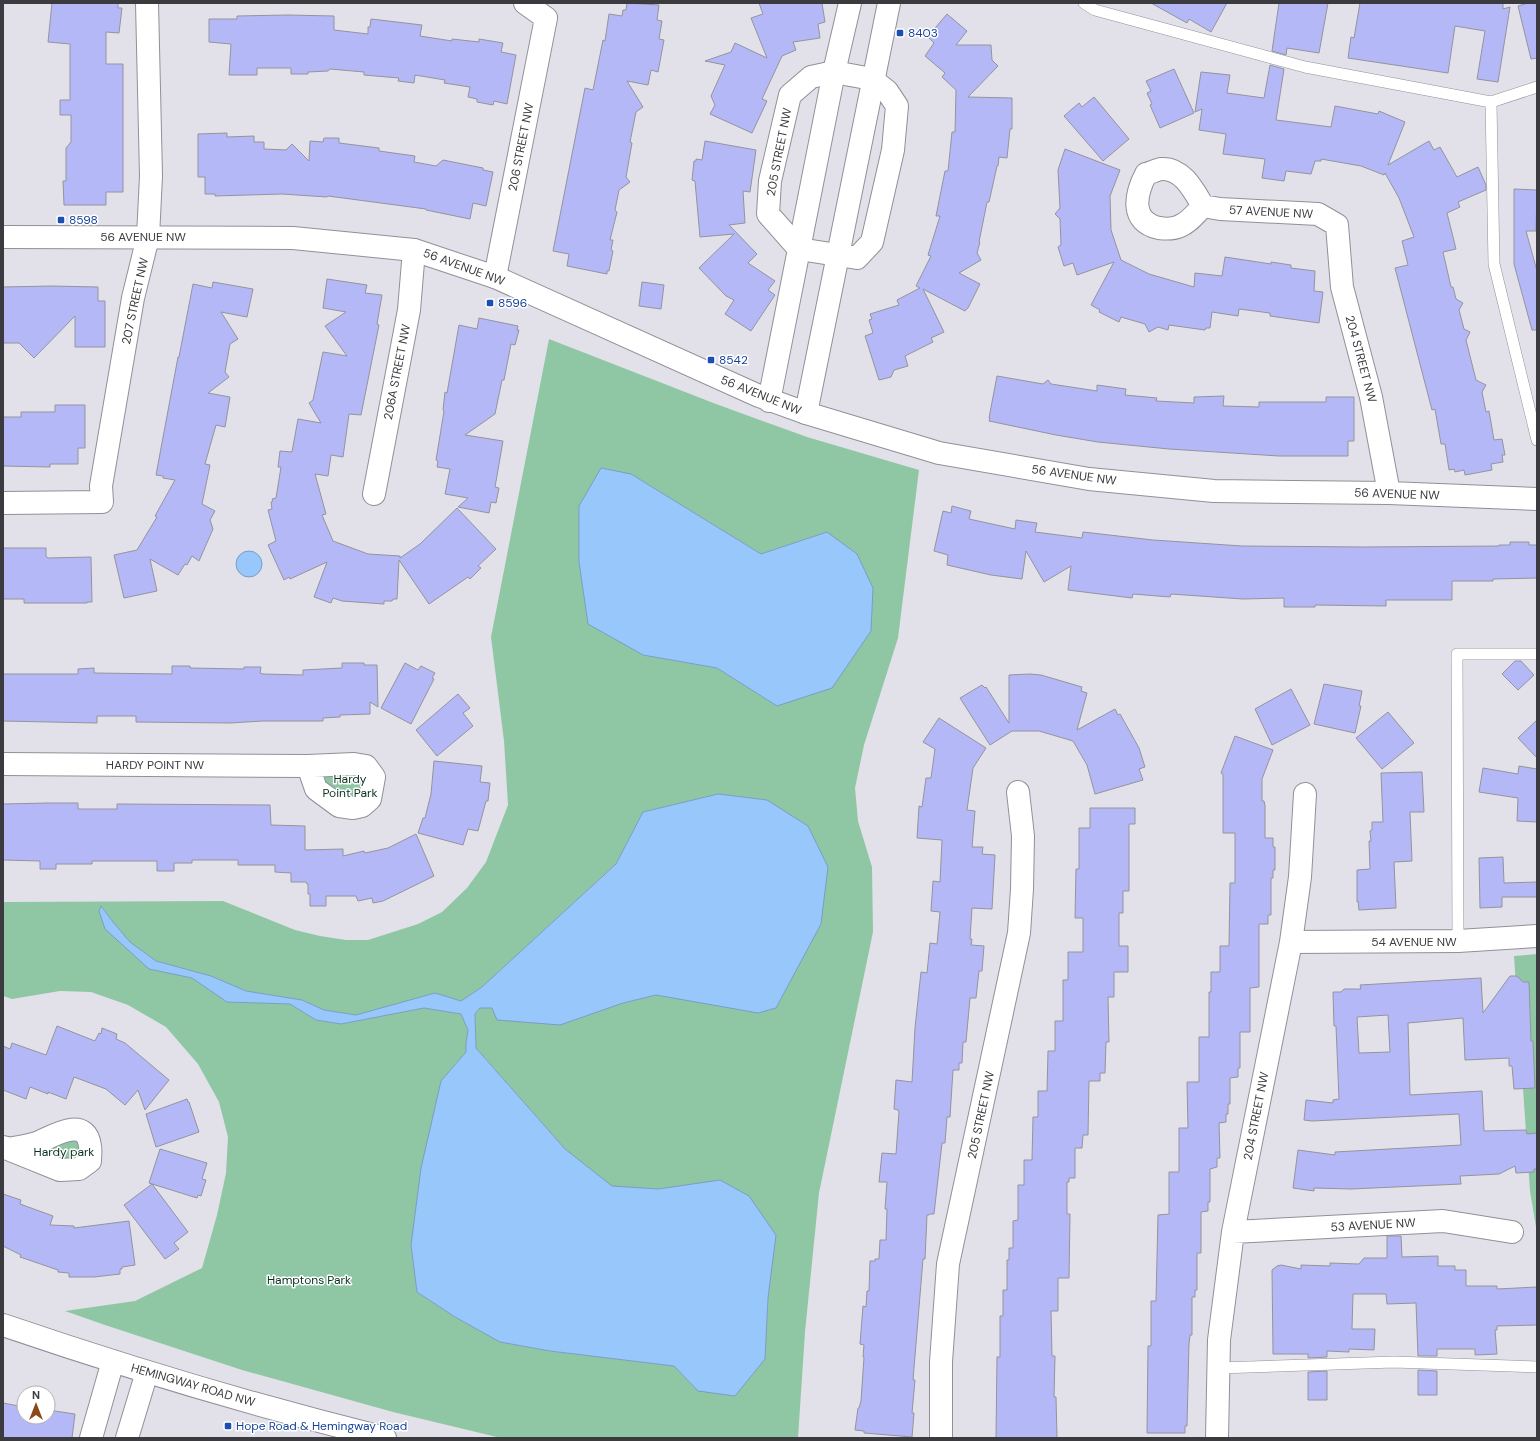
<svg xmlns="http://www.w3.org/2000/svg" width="1540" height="1441" font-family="'DM Sans',sans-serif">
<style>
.green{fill:#8fc7a5;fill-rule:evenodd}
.water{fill:#97c7fb;stroke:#7b9dc3}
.building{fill:#b4b8f7;stroke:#94949d;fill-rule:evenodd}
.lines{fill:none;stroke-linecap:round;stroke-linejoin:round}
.service-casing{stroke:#919098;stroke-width:12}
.minor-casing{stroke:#919098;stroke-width:24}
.tertiary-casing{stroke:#919098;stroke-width:24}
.service{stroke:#fff;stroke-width:11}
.minor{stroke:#fff;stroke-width:22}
.tertiary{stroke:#fff;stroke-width:22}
.transit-dot{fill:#1a4fb4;stroke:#fff;stroke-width:1.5}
.labels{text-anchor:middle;stroke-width:3;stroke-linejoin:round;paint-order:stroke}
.transit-label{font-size:12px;fill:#164399;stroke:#fff;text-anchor:start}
.street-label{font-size:12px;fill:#3b3b3f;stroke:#fff}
.park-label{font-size:12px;fill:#0a311e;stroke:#fff}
</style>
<rect width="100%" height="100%" fill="#e2e1ea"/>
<!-- green -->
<path class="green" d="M549 339 716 404 807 437 919 470 898 638 864 745 855 788 858 821 872 867 873 932 819 1193 805 1332 798 1438H501L393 1412 242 1370 105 1325 65 1311 135 1301 202 1268 217 1215 226 1173 228 1137 219 1102 198 1064 166 1027 128 1005 91 992 60 991 12 999 3 996V902L223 901 295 930 320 936 346 940H368L418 924 442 912 467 888 486 862 508 805 504 741 491 637ZM631 474 761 554 827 532 777 706 717 668 643 655ZM718 794 767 800 822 915 821 924 693 1001 656 995 623 1003 480 1008 475 1014 476 1048 565 1149 612 1187 658 1189 720 1181 768 1298 765 1359 698 1391 674 1366 550 1351 500 1342 455 1317 417 1292 411 1245 441 1081 466 1052V1043L468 1030 461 1014 424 1008 341 1024 316 1020 290 1004 227 1002 192 978 149 969 99 912 102 907 113 922 130 942 156 961 211 976 246 991 302 1000 324 1010 357 1015 435 993 461 1001 482 987 616 864 643 812Z
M327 769H356L367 779 358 803 316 789Z
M1537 954V1233L1530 1191 1514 956Z
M87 1135 79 1169 26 1149Z"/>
<!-- water -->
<path class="water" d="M601 468 631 474 761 554 827 532 857 554 873 588 871 631 832 688 777 706 717 668 643 655 588 624 579 562V506Z
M236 564a13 13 0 1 1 26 0a13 13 0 1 1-26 0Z
M718 794 767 800 808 826 828 867 821 924 776 1008 758 1013 656 995 623 1003 560 1025 497 1020 492 1008H480L475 1014 476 1048 565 1149 612 1186 658 1189 720 1180 749 1196 776 1235 768 1298 765 1359 735 1396 698 1391 674 1366 550 1351 500 1342 455 1317 417 1292 411 1245 421 1168 441 1081 466 1052V1043L468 1030 461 1014 424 1008 341 1024 316 1020 290 1004 227 1002 192 978 149 969 105 929 99 911 101 906 113 922 130 942 156 961 211 976 246 991 302 1000 324 1010 356 1015 435 993 461 1001 482 987 616 864 643 812Z"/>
<!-- building -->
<path class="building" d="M52 3H118V8H122L119 33 106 32V64H123V192H106V205H64L63 181H66V148L71 142V115H60V100H70V44L48 42Z
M627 3 659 5 657 20 662 21 659 39 664 40 658 72 651 70 648 85 627 81 643 107 636 112 630 142 632 143 626 177 630 182 619 190 615 210 617 212 610 240H613L611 250 613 251 609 271H607V274L567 266 569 254 553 251 585 88 593 90 603 40 605 41 609 14 622 16 623 10H626Z
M759 3H822L825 22 818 24 820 38 793 42 796 50 782 56 762 99 767 101 752 133 710 114 715 105 711 96 725 65 705 61 731 52 735 43 767 58 751 18 763 14Z
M1151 3H1227L1211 32 1189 19 1187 23Z
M1279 3H1328L1319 53 1287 48 1286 55 1272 51Z
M1360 3H1503V9L1510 7 1498 82 1477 79 1485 31 1455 26 1448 73 1348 58 1351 37 1354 38Z
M1528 3H1537V58L1531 59 1518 6Z
M947 14 967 31 956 45H991L992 60 998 66 968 97 1012 98V129H1010L1007 158 999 157 998 166H997L989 202H987L979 242H980L977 253 981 260 959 273 980 284 968 308 965 311 923 289 944 332 931 338 933 342 905 356 908 366 894 370 891 377 879 380 865 336 873 333 869 320 872 319 870 314 899 305 897 300 920 288 916 286 931 256 928 255 940 216H936L945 171H948L952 132H955L956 90 942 77 945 73 925 56 934 43 929 38 931 35 930 34Z
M288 15 334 16V30L368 34V27H370L371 19 422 25 420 36 452 41V39L479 42V39L503 43 501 52 516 55 507 104 494 101 493 105 477 102V99L468 97 470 87 444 83 445 80 415 75 414 83 398 81 399 78 364 75V72L330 69 328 71 308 72V74H291V68H257V75H229L231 44 209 42V19H237V16Z
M1270 65 1284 69 1276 120 1331 127 1335 106 1378 114 1379 111 1405 122 1388 165 1429 141 1434 150 1440 147 1457 177 1478 167 1486 185V190L1458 202 1460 207 1447 213 1456 249 1443 252 1451 287H1453L1456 299 1463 303 1459 310 1464 329 1470 332 1466 340 1476 380 1486 385 1482 392 1486 412 1489 411 1494 440 1502 439 1505 455H1502L1503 462 1491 464 1492 470 1465 475 1464 470 1455 472 1454 469 1449 470 1445 444H1441L1435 409 1432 410 1395 268 1408 265 1402 241 1414 237 1399 198 1385 173 1384 175 1361 166 1321 159V161H1315L1311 174 1286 171 1284 181 1262 178 1265 159 1223 154 1226 134 1199 130 1202 109 1195 112 1201 72 1230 75 1227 93 1264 98Z
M1174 69 1194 113 1160 128 1150 105 1152 104 1147 93 1151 91 1146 81Z
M1094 97 1129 139 1103 161 1064 116 1079 103 1082 107Z
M227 133V137L254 136V142H264V149L286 150 292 144 309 161 310 141 323 142 324 138H339V143L379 148V151L415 156 414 162 436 166 443 160 483 168V170L493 172 486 206 473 203 470 219 426 210V209L328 196 327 197 282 194 215 196V194H205V177H198V134Z
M705 141 756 150 750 192 743 191 745 223 729 225 757 254 748 263 775 281 768 290 775 295 751 331 725 314 734 300 726 296 699 268 734 234 700 237 695 181 692 180 694 161H696V159L702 160Z
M1065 149 1120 170 1110 196 1111 230 1121 260 1149 274 1194 287 1195 273 1222 276 1225 257 1271 264V262L1291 265V268L1315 271 1314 291 1323 292 1319 323 1270 316V313L1239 309 1238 316 1212 312 1210 328H1206L1205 330 1169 325 1168 330 1158 327 1149 332 1145 324 1121 317 1119 322 1099 312 1100 310 1091 305 1114 262 1077 275 1073 263 1064 266 1058 247 1061 245 1060 219 1055 214 1060 208 1058 170Z
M1514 189 1537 190 1536 231H1526L1537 271V330H1532L1514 264Z
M327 279 367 285 365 293 382 295 377 324 379 325 361 415 349 414 343 457 331 455 328 476 315 474 326 514 322 515 333 541 368 554 400 556V558L420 544 457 508 496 549 478 566 481 568 470 579 468 577 429 604 399 560 397 599H393L392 601H384V604L342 601 333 598 331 603 314 597 327 562 290 579 289 577 284 580 268 545 276 541 268 510 272 509 271 502 273 501 272 499 276 498 281 467H278L280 451 292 452 298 419 321 423 309 403 313 400 323 352 347 356 325 326 346 312 323 308Z
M213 282 253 289 247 317 221 312 238 339 230 344 225 372 229 377 208 393 230 397 225 427 216 425 205 464 210 465 202 504 215 511 210 520 213 529 199 561 192 556 187 565 185 564 178 575 150 559 157 591 124 598 114 555 137 550 157 517 155 516 175 480 163 478V476L156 475 178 357H179L193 284 212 288Z
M642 282 664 285 661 309 639 306Z
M51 286 98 287V301H105V347H75V316L34 358 19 343H3V287Z
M479 318 518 326 517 330H519L515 345 511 344 504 380H502L495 414 465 435 503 441 495 487 499 488 496 503 491 502 489 513 458 507 468 498 445 494 450 469 437 467 438 461 436 460 444 411 443 410 445 392 447 393 459 325 477 329Z
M997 376 1043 384 1048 380 1051 384 1097 391V385L1126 389 1125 395 1157 398 1156 401 1194 403V397L1224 396 1223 406 1259 407V402H1326V397H1354V441H1348V456H1279L1169 449 1098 442 1056 435 989 421 990 418H989Z
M55 405H85V448H78V464H50V467L3 466V417H21V412H55Z
M952 506 971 511 969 519 1015 529 1016 520 1037 523 1035 532 1082 538 1083 532 1153 540 1242 546 1365 547 1499 546V545H1510V542H1529V545H1537V578L1493 579V581H1452V600H1386V606L1315 605V607H1284V598L1243 599 1171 594 1170 597 1133 594 1132 598 1068 590 1071 566 1044 582 1026 551 1022 579 991 575 947 565 948 555 934 551 943 511 951 513Z
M3 548H46V556L48 558 91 557 92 602H87V603H24V599H3Z
M1515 661H1521L1534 675 1518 690 1502 674Z
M342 663H364V665H377L378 707 370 702V714L340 715V717L323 718V721H263L230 723 136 722V716H97V723L3 721V674H78V669L94 668V673L172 674V666H190V668L244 669V667H261L260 673 263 674 303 675V670L342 668Z
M405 663 418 670 421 666 435 673 432 678 434 679 411 724 381 708Z
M1030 674 1041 675 1082 687 1081 691 1087 693 1077 730 1115 709 1118 715 1120 714 1139 748 1145 767 1139 769 1143 780 1095 794 1087 765 1073 741 1039 731H1012L990 745 960 698 982 685 985 688 986 687 1009 723V675Z
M1324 684 1362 691 1359 706H1361L1355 733 1314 724Z
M1291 689 1310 725 1272 745 1255 709Z
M458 694 470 708 463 713 473 726 437 756 416 730Z
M1388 712 1414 743 1382 769 1356 738Z
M939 718 986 748 973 768 967 810 975 811 972 847H983L982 854 995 855 992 909 972 908 970 939H972L971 945 984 946 982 971H979L976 998H970L966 1042H963L962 1063H959V1070H953L950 1117H947L945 1143H942L934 1214H930L929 1215H927L925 1259H923L913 1380H915L912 1413H914L912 1437 864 1433V1431L855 1430 858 1408H859L861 1401 864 1357H863L864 1345 860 1344 863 1306 866 1307 867 1291H869L870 1261H875V1259H879L880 1240H886L887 1209H885L887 1182H879L882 1153 896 1154 899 1112 898 1110 894 1109 896 1080 912 1082 915 1028 921 972 927 973 930 943 937 944 940 912 931 911 933 881 940 882 942 840 917 838 919 806 922 807 926 778H931L935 749 923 742Z
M1537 720V758L1518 738Z
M1235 736 1273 750 1262 779V801H1264L1265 806V838H1273V847H1275V870H1273V878H1271V915H1268V924H1259V987L1250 988V1032H1240V1068H1238V1077L1230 1078V1104H1228V1114H1226V1122L1219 1123 1220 1158H1217V1167L1210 1169V1202H1208V1211L1201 1212V1253H1197V1290H1195V1297H1192V1335H1190L1189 1344 1187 1426H1185V1433H1147L1148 1346H1151V1301H1156L1158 1215 1169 1214V1172H1179V1128H1188L1187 1082H1199V1037H1209V992H1211V972H1220V946H1229L1230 883H1235V833H1223V774L1221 773Z
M434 761 482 766 480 782 490 783 488 801H486L478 831 468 829 463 845 418 833 423 818H425L431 794Z
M1519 766 1537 769V822L1517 821 1518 798 1479 792 1483 768 1518 774Z
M1422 772 1424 812H1410L1412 861 1394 862 1396 908 1359 910 1358 901 1357 902V870L1370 869 1369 841H1371L1370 831 1372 830V822H1383L1381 773Z
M48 803H78V809H117V804L270 805 271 825 305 826V850L343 849V856L364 851 365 853 388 848 416 834 434 876 383 901 373 903 372 898 358 901 356 896H326V906H310V894H308V884H307L306 882H291V873L275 872V865H238V860H192V863H174V871H157V861H92V864H56V869H40V861L3 860V804Z
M1090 808H1135V824H1129V891H1123V913H1119V946H1128V972H1114V997H1108L1109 1042H1106L1105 1073H1100V1081H1089L1088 1135H1083L1082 1148H1075V1178H1069V1182H1067V1214H1070L1069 1278H1058V1311H1051L1052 1356H1055L1054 1397H1056L1057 1438H996L997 1357H1000V1316H1003V1290H1007V1260H1009V1248H1013V1221L1018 1220V1185H1024V1160H1032L1033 1117H1038V1091H1047L1048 1051H1055V1021H1063V980H1068V952H1083V918H1075L1076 869H1079V828H1090Z
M1503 857 1504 883 1537 882V897H1502V907L1480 908 1479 858Z
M1510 976H1517L1523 982H1529L1531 1041H1533L1535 1088 1514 1089 1512 1066H1509V1058L1465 1060 1463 1018 1408 1023 1410 1095 1482 1091 1484 1131 1526 1130 1527 1134 1537 1133V1169H1534V1172L1516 1173 1515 1166 1499 1174 1460 1176 1461 1184 1351 1189 1314 1188V1191L1293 1188 1298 1150 1335 1155V1152L1461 1145 1459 1114 1312 1121 1304 1120 1306 1100 1333 1103V1100L1339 1099 1336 1026H1334L1333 992H1341L1344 989H1361L1360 985 1481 978 1483 1013ZM1388 1015 1390 1052 1359 1053 1357 1017Z
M57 1026 95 1041 99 1033 101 1034 102 1028 117 1034 116 1039 125 1043 169 1080 145 1110 138 1090 125 1105 106 1089 74 1077 66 1099 48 1092V1094L30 1087 26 1099 3 1090V1046L10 1049 12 1043 46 1055Z
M187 1099 188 1102H189L199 1132 156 1147 146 1114Z
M160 1149 207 1163 202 1179 206 1180 201 1196 198 1195 197 1198 149 1183Z
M152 1184 188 1232 174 1243 179 1249 165 1259 124 1205Z
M3 1194 21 1200 20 1204 53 1216 50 1225 74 1226V1228L129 1221 135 1265 122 1267V1269H120V1274L94 1277H69V1273L58 1272V1270L20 1257 21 1255 3 1246Z
M1387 1236H1401L1402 1257 1438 1256V1266H1455V1270H1466V1286H1497V1289L1537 1287V1325L1497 1326V1330H1495L1497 1354 1475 1355V1349H1437V1356H1418L1416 1303 1387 1304 1386 1294H1353L1352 1329H1375L1374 1350 1349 1349V1352L1327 1351V1357L1308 1358V1354H1273L1272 1270 1277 1266 1281 1265 1301 1269V1265L1330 1266V1263L1359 1264 1364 1258H1387Z
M1418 1370 1437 1371V1395H1418Z
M1327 1371V1400H1308V1372Z
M3 1403 24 1407V1417H48V1410L75 1414 72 1438H3Z"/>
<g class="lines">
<defs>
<path id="service" d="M1084 3 1095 10 1305 67 1491 102 1537 87
M1491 102 1494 264 1537 440
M1458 941 1457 654H1537
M1218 1368 1394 1362 1537 1367"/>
<path id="minor" d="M834 72 872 79 887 91 897 106 893 150 872 242 857 258 799 249 768 214 770 181 790 95 811 77Z
M1203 206C1196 213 1190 222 1180 226 1174 229 1166 229 1159 228 1130 222 1135 195 1146 174 1150 173 1156 170 1161 169 1182 167 1194 191 1203 206L1220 209 1318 214 1337 225 1342 287 1371 397 1389 493
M495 277 546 18 525 3
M806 413 939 453 1089 479 1214 491 1389 493 1537 499
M374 494 409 310 414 250
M3 503 102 502 101 486 133 298 148 237 151 176 147 3
M3 764 308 766 316 789 339 806 353 808 362 806 370 799 374 777 366 766 354 764 308 766
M1291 942 1458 941 1537 936
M3 1147 60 1170 79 1169 90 1161C90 1156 91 1151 90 1146 86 1115 53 1136 37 1143 28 1146 18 1147 9 1149
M1233 1232 1443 1221 1512 1232
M941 1438V1362L948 1264 1019 933 1022 889 1023 836 1018 792
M1217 1438 1219 1340 1233 1232 1291 942 1300 877 1305 794"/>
<path id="tertiary" d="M3 237 293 238 414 250 495 277 759 396 806 413 889 3
M769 401 834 72 850 3
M3 1325C129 1368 256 1406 385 1438
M91 1438 113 1361
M127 1438 147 1372"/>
</defs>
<!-- service casing -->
<use href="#service" class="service-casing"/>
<!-- minor casing -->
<use href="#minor" class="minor-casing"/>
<!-- tertiary casing -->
<use href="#tertiary" class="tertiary-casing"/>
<!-- service -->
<use href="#service" class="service"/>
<!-- minor -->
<use href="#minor" class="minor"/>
<!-- tertiary -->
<use href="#tertiary" class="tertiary"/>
</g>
<!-- markers -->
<g class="transit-dot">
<rect x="896" y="29" width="8" height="8" rx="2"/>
<rect x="57" y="216" width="8" height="8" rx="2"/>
<rect x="486" y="299" width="8" height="8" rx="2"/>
<rect x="707" y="356" width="8" height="8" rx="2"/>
<rect x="224" y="1422" width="8" height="8" rx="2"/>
</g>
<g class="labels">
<!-- transit labels -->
<g class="transit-label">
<text x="908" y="37">8403</text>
<text x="69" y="224">8598</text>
<text x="498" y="307">8596</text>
<text x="719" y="364">8542</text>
<text x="236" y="1430">Hope Road &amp; Hemingway Road</text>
</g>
<!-- street labels -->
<g class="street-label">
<text transform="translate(521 147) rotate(-79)" y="4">206 STREET NW</text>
<text transform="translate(779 152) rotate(-79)" y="4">205 STREET NW</text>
<text transform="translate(1271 212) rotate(3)" y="4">57 AVENUE NW</text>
<text x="143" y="241">56 AVENUE NW</text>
<text transform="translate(464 267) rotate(20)" y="4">56 AVENUE NW</text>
<text transform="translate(135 301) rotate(-78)" y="4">207 STREET NW</text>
<text transform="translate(1361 359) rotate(75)" y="4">204 STREET NW</text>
<text transform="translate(397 372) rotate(-79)" y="4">206A STREET NW</text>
<text transform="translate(761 395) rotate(22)" y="4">56 AVENUE NW</text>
<text transform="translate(1074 475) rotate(8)" y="4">56 AVENUE NW</text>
<text transform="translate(1397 494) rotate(2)" y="4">56 AVENUE NW</text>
<text x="155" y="769">HARDY POINT NW</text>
<text x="1414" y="946">54 AVENUE NW</text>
<text transform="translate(981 1115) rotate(-78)" y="4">205 STREET NW</text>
<text transform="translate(1256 1116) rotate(-79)" y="4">204 STREET NW</text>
<text transform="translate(1373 1225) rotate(-3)" y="4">53 AVENUE NW</text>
<text transform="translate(193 1385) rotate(16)" y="4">HEMINGWAY ROAD NW</text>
</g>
<!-- park labels -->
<g class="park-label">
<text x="350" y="783">Hardy<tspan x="350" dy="14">Point Park</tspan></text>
<text x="64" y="1156">Hardy park</text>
<text x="309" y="1284">Hamptons Park</text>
</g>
</g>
<!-- border -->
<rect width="1540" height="1441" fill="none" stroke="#3b3b3f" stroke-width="8"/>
<!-- north arrow -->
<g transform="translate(36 1405)"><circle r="19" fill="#ffffff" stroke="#b1b1b2"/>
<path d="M0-3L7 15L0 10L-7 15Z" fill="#8b4918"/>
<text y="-6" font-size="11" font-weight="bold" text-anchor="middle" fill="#3b3b3f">N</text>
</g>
</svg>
